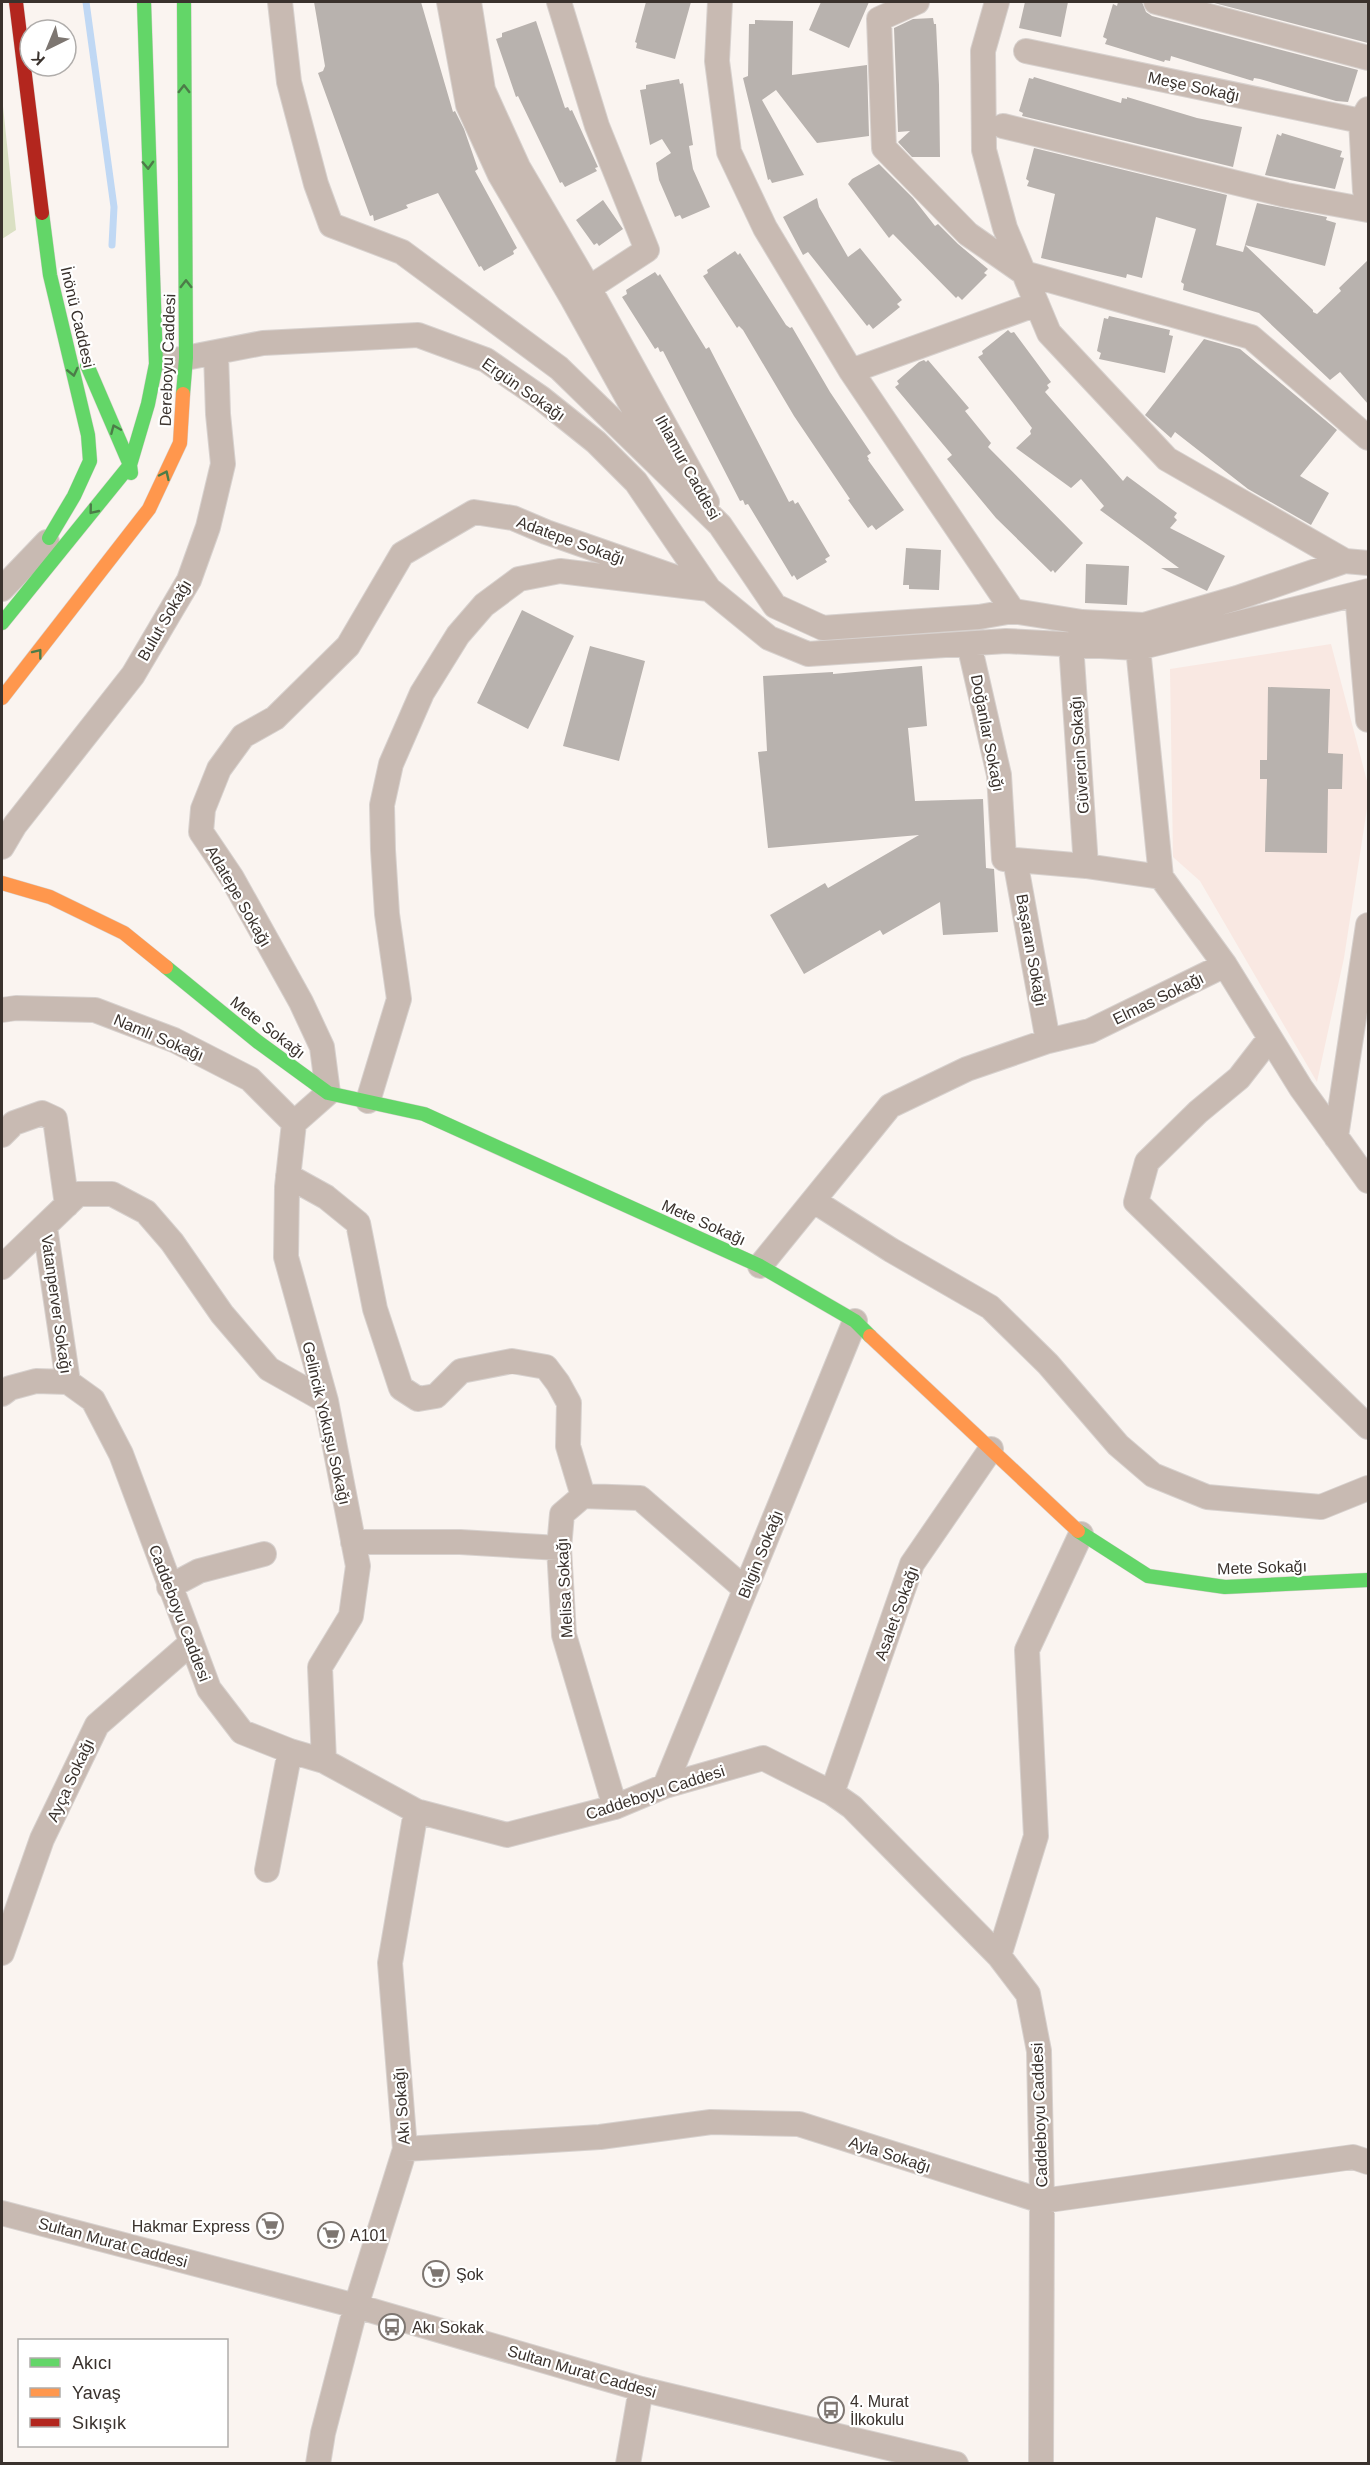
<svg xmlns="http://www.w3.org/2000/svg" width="1370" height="2465" font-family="Helvetica,sans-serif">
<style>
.education{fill:#f9e8e2}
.green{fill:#dae0c3}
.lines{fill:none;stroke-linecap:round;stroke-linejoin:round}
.stream{stroke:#c0d8f4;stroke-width:7}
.building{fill:#b8b2ae}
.street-casing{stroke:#d7d1ce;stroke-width:26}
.fast-casing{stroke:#d7d1ce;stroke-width:15}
.slow-casing{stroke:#d7d1ce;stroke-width:15}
.jam-casing{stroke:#d7d1ce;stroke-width:15}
.street{stroke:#c8bab2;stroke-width:24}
.fast{stroke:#63d668;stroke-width:14}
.slow{stroke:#ff974d;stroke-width:14}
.jam{stroke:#b3261e;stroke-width:14}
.oneway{stroke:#4c7c48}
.labels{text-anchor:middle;stroke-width:4.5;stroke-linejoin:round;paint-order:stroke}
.street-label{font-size:16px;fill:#3a322d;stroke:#fff}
.poi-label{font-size:16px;fill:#3a322d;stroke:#fff;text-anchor:start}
</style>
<rect width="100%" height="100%" fill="#faf4f0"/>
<!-- education -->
<path class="education" d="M1331 644 1368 785V802L1344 958 1317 1082 1200 881 1173 857 1170 669Z"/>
<!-- green -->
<path class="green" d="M2 97 16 230 2 239Z"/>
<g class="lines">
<!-- stream -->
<path class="stream" d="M86 2 114 207 112 245"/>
</g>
<!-- building -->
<path class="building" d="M314 2H421L453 112 455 111 464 129 478 169 475 171 517 248 513 251 514 254 484 271 481 266 479 267 438 193 406 205 408 208 374 221 373 215 370 216 318 73 323 71 325 66Z
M646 2H691L675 59 636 48 637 43 635 42Z
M821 2H869L849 48 809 30Z
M1025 2H1068L1061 37 1019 28Z
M1118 2H1142L1146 12 1152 16 1358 70 1348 102 1336 101 1260 79 1254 78 1253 81 1171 56 1170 61 1165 60 1164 62 1105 44 1107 39 1103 37 1113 4 1117 6Z
M1210 2H1368V43Z
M933 18 934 24H936L939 85 940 157H912L898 142 910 131 898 132 894 28 913 19Z
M755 20 793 21 792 75 867 65 869 136 817 143 776 90 762 100 804 175 772 183 770 179 768 180 743 78 748 76 749 24H755Z
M536 21 565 108 568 107 570 111 572 110 598 167 595 168 597 171 565 187 562 182 560 183 518 96 516 97 496 39 502 37V33Z
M1034 77 1121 103 1122 98 1127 99V97L1197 118 1242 127 1233 167 1022 116 1023 113 1019 111 1029 78 1033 79Z
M679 79 680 84 683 83 693 145 689 146 693 169 710 207 682 219 680 215 675 217 659 180 656 163 671 153 662 139 650 145 640 90 646 89V85Z
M1282 133 1342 151 1340 157 1344 158 1335 189 1265 175 1277 134 1281 136Z
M1034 148 1227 195 1216 245 1243 252 1257 203 1327 217 1326 220 1336 223 1325 266 1245 245 1313 310V312L1317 314 1341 291 1339 288 1368 260V404L1340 372 1330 380 1259 313 1183 290 1184 284 1181 282 1196 229 1156 217 1142 278 1127 274 1126 278 1041 258 1055 194 1027 186 1029 181 1026 179Z
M879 164 913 198 935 226 938 224 958 244 988 269 984 273 987 275 962 300 958 296 956 298 893 234 889 238 848 184 852 179Z
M817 198 819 207 848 257 860 248 902 300 897 304 900 307 873 329 869 324 867 326 808 252 803 255 783 217Z
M603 200 623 229 599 246 597 243 594 245 576 220Z
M735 251 738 255 740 253 786 325 790 328 792 327 830 392 871 453 867 456 869 459 868 460 904 510 876 530 872 525 868 528 848 500 850 499 794 416 743 330 739 326 737 328 703 276 708 273 707 270Z
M655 272 658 276 660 274 706 349 709 347 789 502 793 500 795 504 798 502 830 556 825 559 827 562 797 580 794 575 792 577 748 504 745 505 743 500 740 501 663 351 660 352 658 347 655 349 622 297 627 294 626 290Z
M1109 316 1170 330 1169 335 1173 336 1165 373 1099 359 1101 353 1097 351 1104 318 1108 319Z
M1008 330 1011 333 1014 332 1051 382 1047 385 1049 388 1045 392 1123 481 1127 476 1177 513 1174 517 1177 520 1170 528 1225 556 1207 591 1161 568H1179L1100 510 1104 506 1081 479 1071 488 1016 448 1031 434 1030 431 1032 428 978 357 983 354 982 351Z
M1204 339 1240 349 1337 430 1300 476 1329 493 1311 525 1248 489 1175 432 1171 438 1145 415Z
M924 360 926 362 928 360 969 408 965 411 991 443 988 447 1083 543 1055 573 1053 570 1051 572 996 518 947 459 952 455 895 387 899 384 897 381 919 362Z
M906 548 941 550 939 590 909 589V585H903Z
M1086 564 1129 566 1127 605 1085 603Z
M522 610 574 636 528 729 477 703Z
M590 646 645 661 619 761 563 746Z
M922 666 927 726 908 728 915 801 983 799 986 868 994 869 998 932 943 935 940 902 883 935 880 930 804 974 770 915 825 883 828 888 919 835 768 848 758 752 767 751 763 676 833 672V674Z
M1268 687 1330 689 1328 753 1343 754 1342 789H1328L1327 853 1265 852 1267 779H1260V760H1267Z"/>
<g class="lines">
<defs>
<path id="street" d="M280 2 289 82 316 184 331 225 402 252 559 368 720 525 775 606 823 628 979 617 1013 611 1082 622 1144 625 1237 598 1345 561 1368 563
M449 2 468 105 500 175 572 298 642 424 665 455
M469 2 483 90 518 167 589 288 707 502
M559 2 597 126 647 250 589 288
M720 2 717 61 729 152 765 228 851 371 1013 611
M917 2 879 19 884 148 968 234 1024 273 1251 337 1368 438
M997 2 983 51 984 150 1005 228 1049 333 1167 459 1345 561
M1156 2 1368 58
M1026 51 1361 121
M1368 109 1361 121 1365 191 1368 196
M1003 126 1286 195 1368 210
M170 361 263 343 418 335 486 360 541 398 596 442 636 482 709 589
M851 371 1037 304
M2 589 47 542
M1357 594 1368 720
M969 644 999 775 1004 859 1086 866 1161 877 1225 965 1301 1088 1368 1181
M1071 644 1086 866
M1138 648 1161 877
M2 847 15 825 133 675 189 580 208 527 223 464 218 414 216 353
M1015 860 1048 1041
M2 1010 16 1008 95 1010 174 1040 250 1079 294 1123
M1270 1038 1239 1078 1198 1112 1147 1162 1136 1202 1368 1427
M368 1101 399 999 387 914 383 850 382 805 391 764 422 693 458 635 484 605 519 579 560 571 709 589 769 638 808 654 1006 641 1138 648 1368 591
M2 1135 14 1123 42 1113 55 1119 67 1205
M1336 1137 1368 925
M288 1176 326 1197 358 1223 375 1309 401 1388 418 1399 436 1396 461 1371 512 1361 546 1367 558 1383 569 1403 568 1446 583 1496
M814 1201 891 1250 990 1307 1048 1364 1118 1445 1153 1475 1207 1497 1321 1507 1368 1488
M45 1227 68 1382
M760 1266 890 1106 967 1069 1048 1041 1090 1031 1225 965
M2 1267 78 1194H112L146 1212 172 1242 222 1314 269 1369 326 1401
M2 1394 10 1388 36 1381 68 1382 93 1400 121 1454 209 1689 242 1732 290 1751 324 1761 416 1811 507 1835 615 1807 665 1786 763 1758 832 1793 852 1807 999 1956 1028 1994 1039 2051 1042 2201 1041 2464
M353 1542H460L559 1548
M169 1587 199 1571 264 1554
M324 1761 320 1667 351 1616 358 1566 326 1401 286 1257 287 1187 294 1123 328 1093 322 1047 301 1002 232 878 201 832 203 809 219 769 243 736 275 718 348 646 402 554 474 512 513 518 546 532 709 589
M665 1786 855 1321
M832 1793 912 1564 991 1449
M615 1807 564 1635 559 1548 562 1514 583 1496 640 1498 745 1589
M267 1870 290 1751
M2 1953 42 1839 97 1725 191 1643
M999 1956 1036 1836 1027 1650 1081 1534
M405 2149 600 2137 711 2122 799 2124 1042 2201 1353 2157 1368 2162
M2 2213 356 2306 641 2389 956 2464
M318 2464 323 2433 356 2306 405 2149 390 1963 416 1811
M628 2464 641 2389"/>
<path id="fast" d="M42 213 50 275 88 435 90 461 74 496 49 538
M87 365 130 465 131 473
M183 394 186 358 184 2
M2 623 130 465 148 404 156 364 144 2
M166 967 258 1042 328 1093 424 1114 760 1266 855 1321 870 1336
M1078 1531 1148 1576 1225 1587 1368 1580"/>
<path id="slow" d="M2 698 149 509 180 443 183 394
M2 883 50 897 124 933 166 967
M870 1336 1078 1531"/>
<path id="jam" d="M16 2 42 213"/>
</defs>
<!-- street casing -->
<use href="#street" class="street-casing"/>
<!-- fast casing -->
<use href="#fast" class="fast-casing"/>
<!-- slow casing -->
<use href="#slow" class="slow-casing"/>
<!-- jam casing -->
<use href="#jam" class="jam-casing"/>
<!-- street -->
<use href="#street" class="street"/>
<!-- fast -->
<use href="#fast" class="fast"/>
<!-- slow -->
<use href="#slow" class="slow"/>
<!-- jam -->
<use href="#jam" class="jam"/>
</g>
<!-- one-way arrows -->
<defs><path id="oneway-chevron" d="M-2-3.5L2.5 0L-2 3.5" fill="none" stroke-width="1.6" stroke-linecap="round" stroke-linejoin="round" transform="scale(1.5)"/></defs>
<g class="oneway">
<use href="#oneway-chevron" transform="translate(184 89) rotate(-90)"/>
<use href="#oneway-chevron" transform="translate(148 165) rotate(88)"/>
<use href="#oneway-chevron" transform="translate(186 284) rotate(-90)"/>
<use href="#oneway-chevron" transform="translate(73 372) rotate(77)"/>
<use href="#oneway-chevron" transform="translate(115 429) rotate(-113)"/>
<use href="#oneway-chevron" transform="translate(165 475) rotate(-65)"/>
<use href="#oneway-chevron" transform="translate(93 510) rotate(129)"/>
<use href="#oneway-chevron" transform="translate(38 653) rotate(-52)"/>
</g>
<!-- icons -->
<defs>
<symbol id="supermarket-ring" viewBox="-11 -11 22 22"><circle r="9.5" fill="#fff" stroke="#7d7671" stroke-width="1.5"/><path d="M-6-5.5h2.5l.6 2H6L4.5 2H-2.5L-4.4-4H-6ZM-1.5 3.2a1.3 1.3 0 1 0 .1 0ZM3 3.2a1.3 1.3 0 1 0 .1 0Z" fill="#7d7671"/></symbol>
<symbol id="bus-ring" viewBox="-11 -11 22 22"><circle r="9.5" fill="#fff" stroke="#7d7671" stroke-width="1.5"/><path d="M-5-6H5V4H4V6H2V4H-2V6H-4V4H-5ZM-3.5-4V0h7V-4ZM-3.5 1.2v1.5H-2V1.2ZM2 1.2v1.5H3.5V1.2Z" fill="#7d7671"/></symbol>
</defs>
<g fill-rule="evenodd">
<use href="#supermarket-ring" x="255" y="2211" width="30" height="30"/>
<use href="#supermarket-ring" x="316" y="2220" width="30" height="30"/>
<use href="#supermarket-ring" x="421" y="2259" width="30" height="30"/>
<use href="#bus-ring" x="377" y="2312" width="30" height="30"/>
<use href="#bus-ring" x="816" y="2395" width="30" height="30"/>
</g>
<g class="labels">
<!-- street labels -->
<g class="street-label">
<text transform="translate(1194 86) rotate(12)" y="6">Meşe Sokağı</text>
<text transform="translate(78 317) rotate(77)" y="6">İnönü Caddesi</text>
<text transform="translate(167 360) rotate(-88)" y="6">Dereboyu Caddesi</text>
<text transform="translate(524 389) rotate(35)" y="6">Ergün Sokağı</text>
<text transform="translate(688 467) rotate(61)" y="6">Ihlamur Caddesi</text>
<text transform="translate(571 540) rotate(20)" y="6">Adatepe Sokağı</text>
<text transform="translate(164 620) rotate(-60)" y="6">Bulut Sokağı</text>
<text transform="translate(988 733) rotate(79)" y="6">Doğanlar Sokağı</text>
<text transform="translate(1079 755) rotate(-94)" y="6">Güvercin Sokağı</text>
<text transform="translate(239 896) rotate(60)" y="6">Adatepe Sokağı</text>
<text transform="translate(1032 950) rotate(80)" y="6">Başaran Sokağı</text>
<text transform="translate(1158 998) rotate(-26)" y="6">Elmas Sokağı</text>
<text transform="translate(268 1027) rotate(38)" y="6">Mete Sokağı</text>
<text transform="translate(159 1037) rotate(23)" y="6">Namlı Sokağı</text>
<text transform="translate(704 1222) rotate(24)" y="6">Mete Sokağı</text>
<text transform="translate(57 1304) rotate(82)" y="6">Vatanperver Sokağı</text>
<text transform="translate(327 1423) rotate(77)" y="6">Gelincik Yokuşu Sokağı</text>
<text transform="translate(760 1554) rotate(-68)" y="6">Bilgin Sokağı</text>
<text transform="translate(1262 1567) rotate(-2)" y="6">Mete Sokağı</text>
<text transform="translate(564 1588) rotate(-93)" y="6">Melisa Sokağı</text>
<text transform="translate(180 1613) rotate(69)" y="6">Caddeboyu Caddesi</text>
<text transform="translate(896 1613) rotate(-70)" y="6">Asalet Sokağı</text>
<text transform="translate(70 1780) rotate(-65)" y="6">Ayça Sokağı</text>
<text transform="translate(655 1792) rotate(-18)" y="6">Caddeboyu Caddesi</text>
<text transform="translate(401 2106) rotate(-94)" y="6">Akı Sokağı</text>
<text transform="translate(1039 2115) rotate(-92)" y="6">Caddeboyu Caddesi</text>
<text transform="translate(890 2154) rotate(18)" y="6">Ayla Sokağı</text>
<text transform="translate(113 2242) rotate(15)" y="6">Sultan Murat Caddesi</text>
<text transform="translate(582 2371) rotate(16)" y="6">Sultan Murat Caddesi</text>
</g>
<!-- poi labels -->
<g class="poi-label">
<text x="250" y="2232" text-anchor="end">Hakmar Express</text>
<text x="350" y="2241">A101</text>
<text x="456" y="2280">Şok</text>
<text x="412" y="2333">Akı Sokak</text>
<text x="850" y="2407">4. Murat<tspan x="850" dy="18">İlkokulu</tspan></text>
</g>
</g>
<!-- border -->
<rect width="1370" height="2465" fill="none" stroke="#3a322d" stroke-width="6"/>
<!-- legend -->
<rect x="18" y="2339" width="210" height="108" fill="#ffffff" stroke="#b0adab" stroke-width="1.5"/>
<rect x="30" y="2358" width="30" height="9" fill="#63d668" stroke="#b0adab" stroke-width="1.5"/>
<text x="72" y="2369" font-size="18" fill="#3a322d">Akıcı</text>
<rect x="30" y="2388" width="30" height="9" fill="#ff974d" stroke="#b0adab" stroke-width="1.5"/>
<text x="72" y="2399" font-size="18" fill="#3a322d">Yavaş</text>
<rect x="30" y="2418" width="30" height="9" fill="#b3261e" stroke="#b0adab" stroke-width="1.5"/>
<text x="72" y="2429" font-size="18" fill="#3a322d">Sıkışık</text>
<!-- north arrow -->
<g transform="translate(48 48) rotate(223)"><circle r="28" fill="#ffffff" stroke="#b0adab" stroke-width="1.5"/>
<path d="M0-4.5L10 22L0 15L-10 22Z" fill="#7d7671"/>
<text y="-9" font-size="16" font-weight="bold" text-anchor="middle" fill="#3a322d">K</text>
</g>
</svg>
